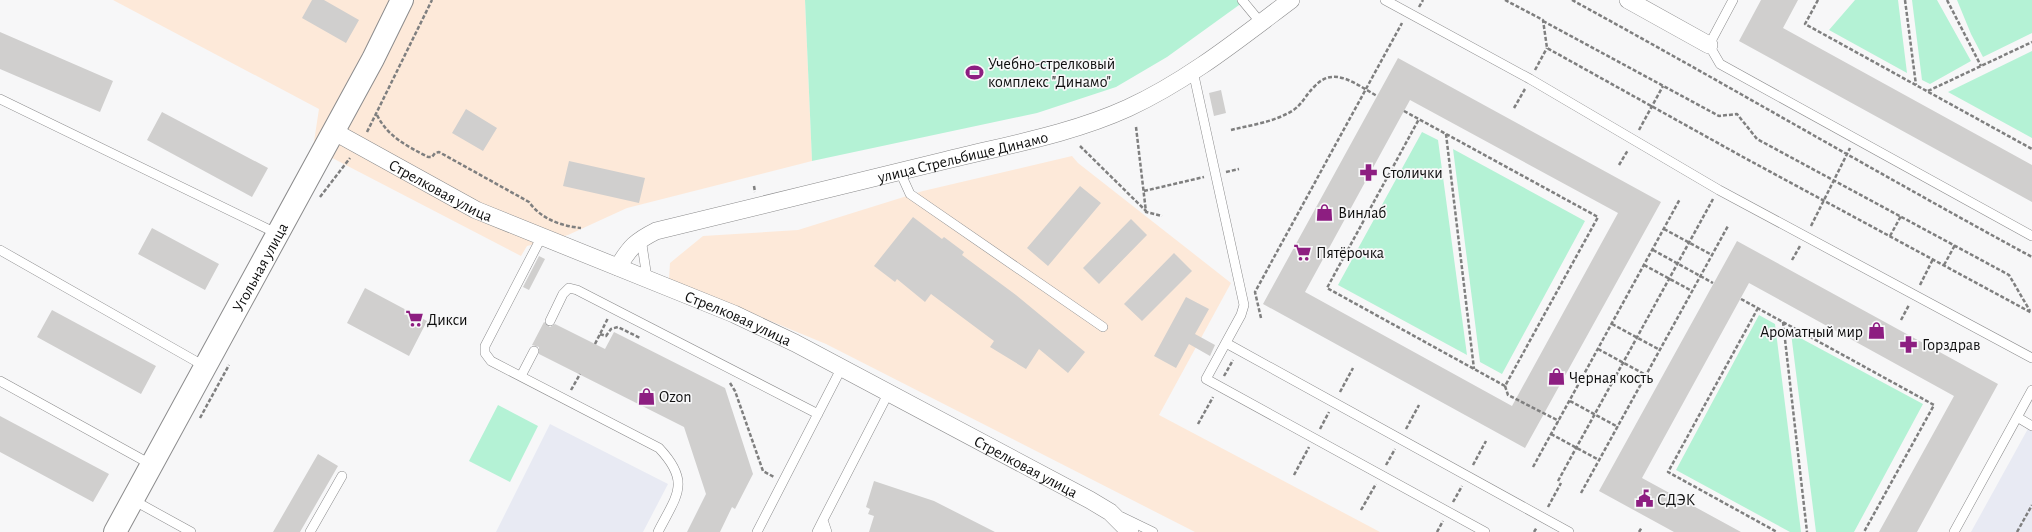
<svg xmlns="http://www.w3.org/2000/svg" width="2032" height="532" font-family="'Alegreya Sans',sans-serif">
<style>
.industrial{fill:#fde9d9}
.built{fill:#e8eaf3}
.green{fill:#b4f2d5}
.building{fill:#d0cfce;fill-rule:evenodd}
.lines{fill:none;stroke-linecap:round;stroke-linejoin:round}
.lane-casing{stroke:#8b8b8c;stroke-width:10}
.street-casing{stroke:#8b8b8c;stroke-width:18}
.secondary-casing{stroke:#8b8b8c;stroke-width:24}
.path{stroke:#7f7f7f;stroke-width:2.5;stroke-dasharray:4 2;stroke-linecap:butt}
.lane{stroke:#fff;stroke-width:9}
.street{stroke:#fff;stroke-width:17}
.secondary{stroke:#fff;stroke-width:22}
.labels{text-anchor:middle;stroke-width:3.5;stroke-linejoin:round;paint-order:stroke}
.poi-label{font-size:16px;fill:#0e0e0e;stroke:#f7f7f8;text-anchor:start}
.street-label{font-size:16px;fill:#0e0e0e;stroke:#f7f7f8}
</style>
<rect width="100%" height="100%" fill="#f7f7f8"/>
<!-- industrial -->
<path class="industrial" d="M113 0H805L812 161 627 208 568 235 527 246 521 256 313 148 319 109Z
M1072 156 1078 163 1231 283 1159 415 1380 532H1195L826 344 669 279 670 263 703 236 798 230 923 191Z"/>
<!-- built -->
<path class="built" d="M2032 422V532H1971L2030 425Z
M550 424 668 484 643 532H496Z"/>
<!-- green -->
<path class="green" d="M805 0H1246L1167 57 1116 87 1037 113 812 161Z
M1855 0H1898L1907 73 1829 30Z
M1912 0H1937L1971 61 1930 84 1922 80Z
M1957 0H2032V33L1983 57 1971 34Z
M2032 51V138L1948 92Z
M1422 132 1438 140 1467 355 1338 285Z
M1453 149 1585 221 1502 374 1480 362Z
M1759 315 1775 324 1801 532H1790L1676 470Z
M1791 333 1923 404 1854 532H1816Z
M498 405 538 426 510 482 469 461Z"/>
<!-- building -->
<path class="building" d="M312 0H324L359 20 346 43 302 18Z
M1761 0H1798L1783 28 2032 165V202L1739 41Z
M0 32 113 81 100 112 0 69Z
M1398 58 1661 202 1525 448 1263 304ZM1410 100 1618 213 1512 406 1305 292Z
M1221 90 1226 113 1214 116 1209 93Z
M466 109 497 128 483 151 452 133Z
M162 112 268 168 252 197 147 140Z
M569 161 645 178 639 203 563 186Z
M1080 186 1101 203 1048 266 1027 248Z
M913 217 942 239 944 237 964 252 962 255 1016 295 1085 352 1068 373 1039 349 1026 369 990 347 994 341 931 294 925 302 897 279 895 282 874 266Z
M1131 219 1147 235 1099 284 1083 268Z
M152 228 219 264 205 290 138 254Z
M1737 241 1998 384 1917 532H1879L1954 396 1749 283 1642 478 1741 532H1674L1599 491Z
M1174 253 1192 271 1142 321 1124 304Z
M539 256 545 259 529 290 523 287Z
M365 288 427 321 409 356 347 323Z
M1186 297 1209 309 1195 334 1215 345 1210 356 1189 344 1176 368 1154 356Z
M52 310 156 366 141 394 37 337Z
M544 322 550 327 555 324 605 349 614 332 725 388 753 474 735 509 732 507 720 532H687L706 494 684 427 539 354V347L532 345Z
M0 416 109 474 93 502 0 452Z
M318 454 338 466 300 532H273Z
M874 481 934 501 995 532H869L874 516 868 514 870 509 866 507Z"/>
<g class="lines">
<defs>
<path id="lane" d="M1242 0 1261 23
M1385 0 1530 79 1719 190 2032 358
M1733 0 1709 45 1720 64 2032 236
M1193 71 1244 305 1241 315 1206 379 1485 532
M0 99 278 234
M900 172 910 194 1103 327
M542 236 485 346V353L491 361 659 448C692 483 676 496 658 532
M641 238 647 278
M0 250 206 367
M550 321 563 294 569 288 577 290 818 414
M1226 343 1569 532
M521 376 534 351
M0 381 152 465
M2017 417 2032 426
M133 500 191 532
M1122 517 1153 532
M310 532 342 476
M757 532 842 367
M817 532 823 520
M827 532 823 520 889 392
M1954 532 2032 390"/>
<g id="street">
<path d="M1628 0 1709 45"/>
<path id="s1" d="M333 131 476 210 734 314 795 343 1090 500 1110 512 1130 532"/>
<path id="s2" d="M618 267C630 247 636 241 656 231 753 207 850 184 947 160 1007 145 1071 134 1128 108 1187 81 1239 39 1291 0"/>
</g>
<g id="secondary">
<path id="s3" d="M115 532 373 59 402 0"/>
</g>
</defs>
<!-- lane casing -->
<use href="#lane" class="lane-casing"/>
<!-- street casing -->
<use href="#street" class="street-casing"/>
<!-- secondary casing -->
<use href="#secondary" class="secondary-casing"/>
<!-- path -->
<path class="path" d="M1505 0 1543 20 1547 48 1743 157 2032 313
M1572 0C1726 84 1877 173 2032 257
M1818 0 1805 24 2032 149
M1905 0 1916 85
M1947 0 1981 66
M1419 7 1423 0
M1543 21 1719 116 1737 114 1757 139 2009 275 2030 311
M1535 70 1547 48
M1928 91 2032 42
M1514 108 1525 89
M1404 111 1598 217 1505 386 1327 288 1419 119
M377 115C388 137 407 146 428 157H432L435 153 439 152 529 202C541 219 561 226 581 228
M1136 127 1146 212 1162 216
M1231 130C1251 125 1274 122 1292 111 1303 104 1306 94 1315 86 1334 65 1357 85 1377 96
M1639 130 1663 86
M367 132 432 0
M1446 134 1474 369
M1080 146 1146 211
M1619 165 1628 150
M1226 172 1239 169
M754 186 755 192
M1144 191 1204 177
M320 197 350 158
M1811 226 1850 148
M1664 229 1712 255
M1890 236 1901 216
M1653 250 1713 283
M1792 260 1800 246
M1644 265 1692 291
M1944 265 1955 245
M1920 285 1933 259
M1741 299 1934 405 1864 532
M1758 308 1668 472 1777 532
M1261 318 1255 292 1402 23
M1901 320 1909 305
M1783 322 1807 532
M1612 324 1660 350
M600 334 606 336 611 329 618 327 640 338
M595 344 608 318
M1598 349 1646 375
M1224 376 1233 360
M730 383 735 391 763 471 774 477
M1505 386 1508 395 1559 421
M571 390 580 374
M1340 392 1353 368
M1570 401 1618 427
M200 418 229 365
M1198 424 1213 397
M1320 429 1329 412
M1406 429 1419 405
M1551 434 1599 460
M1386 465 1395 449
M1473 465 1486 441
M1533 467 1680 199
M1294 475 1309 447
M1558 481 1713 199
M1581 493 1728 226
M1453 502 1462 486
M1548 507 1561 483
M1361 510 1376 484
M1437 532 1443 521
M1534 532 1537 527
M1639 532 1642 527
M2017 532 2032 505"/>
<!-- lane -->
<use href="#lane" class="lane"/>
<!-- street -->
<use href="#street" class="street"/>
<!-- secondary -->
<use href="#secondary" class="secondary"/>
</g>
<!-- icons -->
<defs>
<symbol id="stadium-bare" viewBox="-9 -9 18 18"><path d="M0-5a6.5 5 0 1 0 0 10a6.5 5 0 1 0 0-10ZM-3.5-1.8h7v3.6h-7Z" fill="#8d1e81" stroke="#f7f7f8" stroke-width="2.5" paint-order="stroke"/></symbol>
<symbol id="pharmacy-bare" viewBox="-9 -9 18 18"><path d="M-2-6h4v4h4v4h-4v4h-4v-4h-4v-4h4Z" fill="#8d1e81" stroke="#f7f7f8" stroke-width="2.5" paint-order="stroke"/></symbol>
<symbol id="shop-bare" viewBox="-9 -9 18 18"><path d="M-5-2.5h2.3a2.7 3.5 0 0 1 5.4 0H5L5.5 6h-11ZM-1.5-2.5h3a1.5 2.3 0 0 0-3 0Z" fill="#8d1e81" stroke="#f7f7f8" stroke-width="2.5" paint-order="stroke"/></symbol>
<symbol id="supermarket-bare" viewBox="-9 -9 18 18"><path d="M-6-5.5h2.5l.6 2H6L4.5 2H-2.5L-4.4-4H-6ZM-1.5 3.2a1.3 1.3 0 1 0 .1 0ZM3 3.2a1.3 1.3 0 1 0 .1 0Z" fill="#8d1e81" stroke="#f7f7f8" stroke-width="2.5" paint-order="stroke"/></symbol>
<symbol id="civic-bare" viewBox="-9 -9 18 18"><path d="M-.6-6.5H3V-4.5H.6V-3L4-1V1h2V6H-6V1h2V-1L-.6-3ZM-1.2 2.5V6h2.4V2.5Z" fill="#8d1e81" stroke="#f7f7f8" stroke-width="2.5" paint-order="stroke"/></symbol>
</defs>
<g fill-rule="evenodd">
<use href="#stadium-bare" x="962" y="60" width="25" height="25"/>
<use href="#pharmacy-bare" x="1356" y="160" width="25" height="25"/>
<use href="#shop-bare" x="1312" y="200" width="25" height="25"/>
<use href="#supermarket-bare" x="1290" y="240" width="25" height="25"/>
<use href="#supermarket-bare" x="402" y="306" width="25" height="25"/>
<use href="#shop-bare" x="1864" y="318" width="25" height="25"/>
<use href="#pharmacy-bare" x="1896" y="332" width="25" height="25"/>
<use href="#shop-bare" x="1544" y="364" width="25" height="25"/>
<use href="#shop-bare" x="634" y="384" width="25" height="25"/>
<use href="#civic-bare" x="1632" y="486" width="25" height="25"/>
</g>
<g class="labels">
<!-- poi labels -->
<g class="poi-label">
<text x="988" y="69">Учебно-стрелковый<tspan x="988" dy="18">комплекс "Динамо"</tspan></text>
<text x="1382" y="178">Столички</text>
<text x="1338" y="218">Винлаб</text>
<text x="1316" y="258">Пятёрочка</text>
<text x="427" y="325">Дикси</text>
<text x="1863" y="337" text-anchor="end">Ароматный мир</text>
<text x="1922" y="350">Горздрав</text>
<text x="1569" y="383">Черная кость</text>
<text x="659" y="402">Ozon</text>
<text x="1657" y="505">СДЭК</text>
</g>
<!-- street labels -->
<g class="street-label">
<text dy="6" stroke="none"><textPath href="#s2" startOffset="369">улица Стрельбище Динамо</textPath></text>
<text dy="6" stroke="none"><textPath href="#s1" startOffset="123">Стрелковая улица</textPath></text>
<text dy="6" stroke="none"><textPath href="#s3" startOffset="302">Угольная улица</textPath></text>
<text dy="6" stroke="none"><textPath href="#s1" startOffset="447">Стрелковая улица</textPath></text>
<text dy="6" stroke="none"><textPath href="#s1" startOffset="771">Стрелковая улица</textPath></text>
</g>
</g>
</svg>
